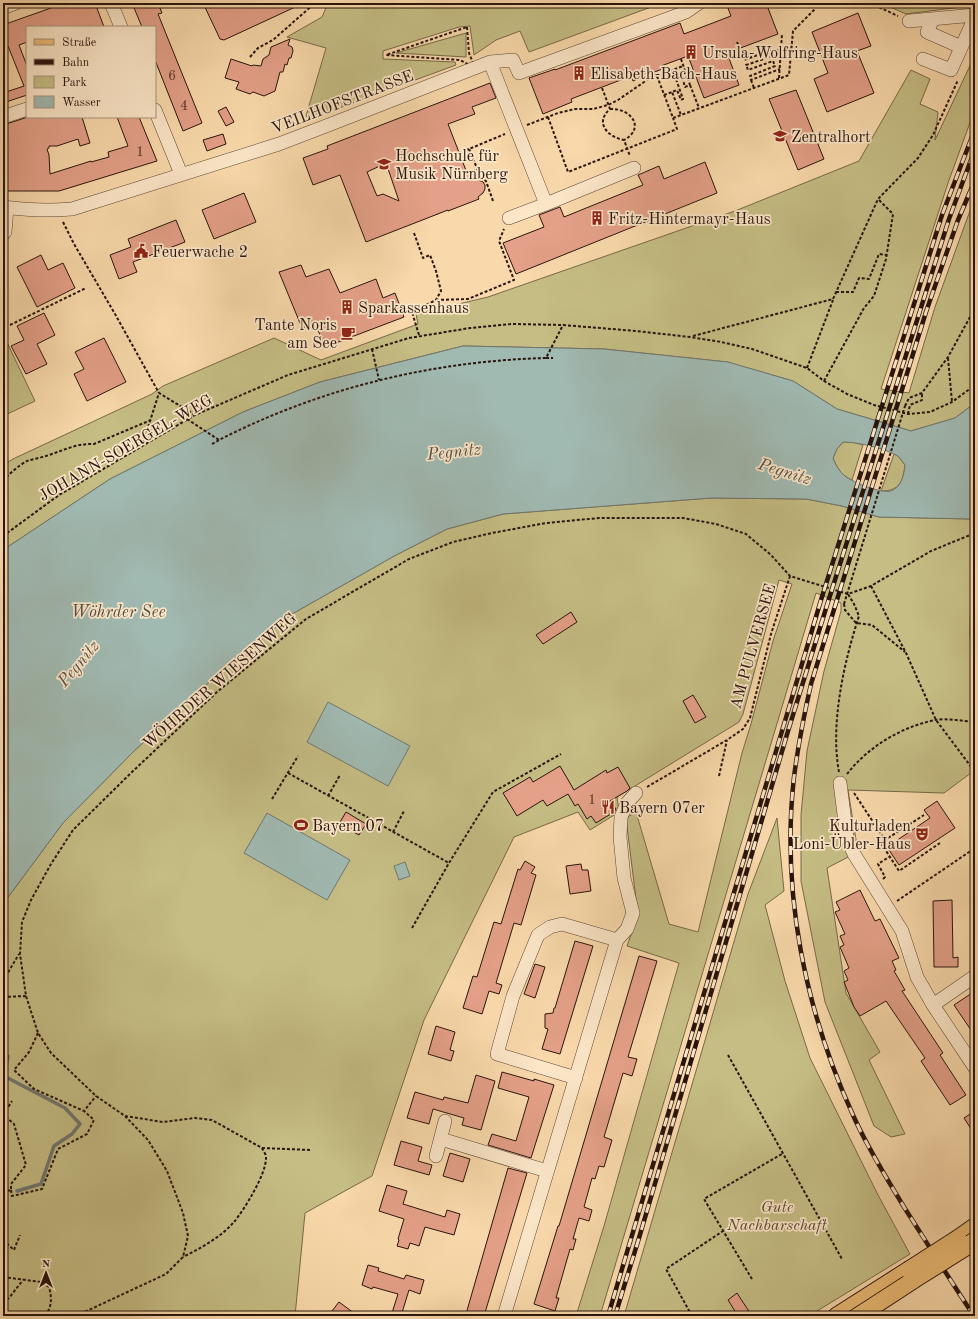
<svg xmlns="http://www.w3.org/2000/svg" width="978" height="1319" font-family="'Old Standard TT',serif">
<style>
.green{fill:#c5bd84;stroke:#776848}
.water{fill:#a0b9b1;stroke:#70776f;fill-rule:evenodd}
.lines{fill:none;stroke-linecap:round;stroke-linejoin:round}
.stream{stroke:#70776f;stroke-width:3.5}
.building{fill:#e4a088;stroke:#29140d;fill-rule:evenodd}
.minor-casing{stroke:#5d4534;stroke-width:14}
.major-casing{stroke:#29140d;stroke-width:18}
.path{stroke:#29140d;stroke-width:2;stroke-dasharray:3 2;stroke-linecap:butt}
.minor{stroke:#fbe6c8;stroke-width:13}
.major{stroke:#ecbc76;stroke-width:16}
.tram{stroke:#29140d;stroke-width:1}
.rail-casing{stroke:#29140d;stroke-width:4.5}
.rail{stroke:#fbe6c8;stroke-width:3;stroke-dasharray:9;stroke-linecap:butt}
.major-bridge-casing{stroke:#29140d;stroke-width:18;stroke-linecap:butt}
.path-bridge{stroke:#29140d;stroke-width:2;stroke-dasharray:3 2;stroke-linecap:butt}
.major-bridge{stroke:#ecbc76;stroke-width:16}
.labels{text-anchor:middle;stroke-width:3.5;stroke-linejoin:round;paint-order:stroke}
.number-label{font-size:14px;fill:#58372c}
.poi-label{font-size:16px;fill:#29140d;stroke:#fbe6c8;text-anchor:start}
.street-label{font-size:16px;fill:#29140d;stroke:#fbe6c8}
.park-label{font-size:16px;font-style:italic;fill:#584731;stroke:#fbe6c8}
.water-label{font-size:17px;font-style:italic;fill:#534e46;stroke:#fbe6c8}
</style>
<rect width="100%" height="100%" fill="#f9d9ab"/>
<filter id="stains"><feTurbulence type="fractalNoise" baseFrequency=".005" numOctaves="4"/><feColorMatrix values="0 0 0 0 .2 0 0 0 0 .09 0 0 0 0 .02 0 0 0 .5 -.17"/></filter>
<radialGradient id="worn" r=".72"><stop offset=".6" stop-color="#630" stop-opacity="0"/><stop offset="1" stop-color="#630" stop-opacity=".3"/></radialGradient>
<!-- green -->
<path class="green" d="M328 3H442L447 6 479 7 489 3H662L529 52 520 31 496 40 474 55 470 26 459 27 383 51V59L455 62 456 65 309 119 306 116 326 48 287 37 322 17Z
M881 3H967L961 7 906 14Z
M466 33V57L396 53Z
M975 55V109L948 183 881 389 909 393 935 307 975 197V403L955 418 911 431 837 409 793 381 727 362 604 349 463 346 320 382 243 412 110 479 3 550V465L13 459 152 394 163 386 274 338 321 360 418 324 416 314 488 297 735 211 859 161 911 70 930 79 920 104 938 112 935 140Z
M3 334 35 401 3 416Z
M843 442H852L863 445 852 480C842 476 837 468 833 458L837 449Z
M894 454 898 456 905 465C903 481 900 491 881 491Z
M711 498 806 499 842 506 879 517 972 519 975 517V572L971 573 970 637 975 638V770L944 793 848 790 858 852 827 868 846 993 880 1052 869 1060 905 1134 891 1137 874 1126 825 1002 801 881V815L807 751 824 671 841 611V603L816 593 600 1316H576L604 1226 679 963 627 946 638 915 626 818 636 812 669 924 698 932 742 753 751 724 773 641 792 584 779 580 743 714 739 722 617 797 619 812 590 830 578 812 514 837 424 1020 372 1176 305 1213 295 1316H3V904L63 823 134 751 206 685 292 614 396 555 447 529 503 514Z
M777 818 784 891 765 905 785 981 810 1058 878 1195 910 1254 809 1316H624L748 894Z"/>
<!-- water -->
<path class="water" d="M463 346 604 349 728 362 793 381 837 409 911 431 955 418 975 403V517L972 519 879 517 842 506 806 499 711 498 503 514 447 529 396 555 292 614 206 685 134 751 63 823 3 904V550L110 479 243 412 320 382ZM843 442C858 442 883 448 896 455 900 457 902 461 905 465 904 474 902 487 891 491 882 494 852 482 845 476 839 471 836 466 833 458L837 449Z
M328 702 410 746 388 786 307 742Z
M267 813 350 860 327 900 244 853Z
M405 862 410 876 399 880 394 866Z"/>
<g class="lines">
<!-- stream -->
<path class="stream" d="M3 1056H8L4 1076 65 1108 80 1124 72 1134 54 1146 41 1184 17 1191"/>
</g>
<!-- building -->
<path class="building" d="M65 3H95L104 27H27V42L19 45 27 66V95L3 103V93L24 86 8 46 3 48V25Z
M132 3H158L162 13 158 14 202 123 183 131 155 60V27H142Z
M203 3H304L224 40 220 39Z
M726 3H766L778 34 727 53 739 85 704 98 688 56 661 66 662 69 633 81 631 76 571 99 572 102 543 114 529 78 555 69V70L680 23 684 34 731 16Z
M858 13 871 46 857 51 874 93 827 112 814 79 828 73 812 32Z
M290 39 288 45 292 47 293 51 291 58H289L287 65 285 64 283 72H280L275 91 264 96 253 92 250 94 236 89 239 82 225 78 231 59 252 66 253 65 261 66 263 59 269 55 271 47Z
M490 83 496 98 472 107 475 114 448 124 467 173 475 170 479 180 483 182 485 185V189L483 193 478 197 479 199 448 211V210L366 242 340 175 313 185 303 158 328 149 327 146ZM386 163 399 201 383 194 377 196 367 172Z
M796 90 824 159 798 170 769 99Z
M226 107 234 122 226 126 218 111Z
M28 117H82L90 143 80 146 78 139 57 146H49V148L47 149 49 155 50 174 91 161V162L109 157 108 152 128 146 117 117H139L157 161 59 191H6L3 183V125Z
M223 134 226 144 207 151 203 140Z
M705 162 717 193 516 274 503 243 544 227 539 215 560 207 564 217 643 185 638 175 659 166 664 179Z
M244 193 256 222 214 239 202 210Z
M176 220 185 242 133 262 137 272 119 279 110 255 131 247 128 239Z
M41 255 48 270 63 263 75 288 37 307 17 267Z
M301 265 306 277 329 269 340 293 376 279 383 298 395 293 404 317 325 347 315 323 302 328 279 272Z
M44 313 55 335 37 344 47 364 26 374 11 346 24 340 17 326Z
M104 338 126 382 87 401 74 374 84 369 75 352Z
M571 612 577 622 543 644 536 635Z
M693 695 706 717 695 723 683 701Z
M560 766 574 790 606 770 607 773 618 767 630 788 627 791 610 801 616 809 614 812 596 823 591 816 587 819 578 804 575 806 568 794 547 806 543 800 517 816 503 793 530 777 533 782Z
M937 801 955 828 899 865 887 847 930 818 924 810Z
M346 812 366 824 359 835 339 824Z
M525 861 535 867 531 873 536 875 521 925 514 923 496 983 502 985 499 994 489 991 482 1014 463 1008 473 976 477 977 494 922 501 924 518 869 520 870Z
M581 864 582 870H588L591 891 570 894 566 866Z
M860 890 875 921 880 919 899 958 892 961 896 970 894 971 905 990 902 991 943 1053 940 1055 966 1095 950 1105 921 1061 925 1058 886 1001 860 1016 854 1007 844 982 848 980 844 971 849 968 840 947 844 945 840 936 845 934 835 912 840 910 836 902Z
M952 900 953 958 958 957V967H934L933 901Z
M575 941 593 946 560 1054 542 1049 548 1029 545 1028V1014L553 1013 554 1008H555Z
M639 956 657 961 628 1057 637 1059 632 1076 623 1073 604 1137 612 1140 604 1167 599 1166 595 1179 592 1178 584 1207 592 1210 589 1221 579 1218 573 1239H576L573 1250 570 1249 556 1298H559L555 1311 534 1304 558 1226H559Z
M535 964 545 967 535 998 524 994Z
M975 991V1036L954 1005Z
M436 1026 455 1032 450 1050 454 1051 451 1061 428 1054Z
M502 1072 534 1081V1079L554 1085 531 1158 488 1145 492 1134 516 1141 529 1097 498 1088Z
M476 1075 495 1081 481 1130 462 1125 464 1118 433 1109 429 1124 407 1118 415 1092 443 1100 444 1097 468 1103Z
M975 1111V1135L964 1118Z
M401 1141 422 1147 418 1161 432 1165 429 1175 394 1165Z
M450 1153 470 1159 463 1182 443 1176Z
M508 1168 527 1173 484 1316H471L466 1314Z
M387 1185 407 1191 403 1204 445 1217 447 1210 460 1214 454 1235 425 1227 419 1246 410 1243 408 1249 397 1246 399 1240 398 1239 404 1219 379 1211Z
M368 1265 379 1268 378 1271 404 1279 406 1275 424 1280 420 1294 409 1290 401 1316H391L398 1294 373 1287 372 1289 362 1285Z
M737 1293 752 1316H738L728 1300Z
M339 1302 358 1316H328Z"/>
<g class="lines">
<defs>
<path id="minor" d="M111 3 121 27
M3 8 16 3
M933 19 927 32 961 47
M909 21 975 15
M923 59 951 70 975 17
M490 62 546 204 509 218
M155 110 181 174
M3 117 27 109
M546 204 634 168
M3 207C26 210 49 211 72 209L279 144 326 126 490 62 513 60 519 73 686 12 699 3
M3 234 5 232 7 208
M840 783 847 838 854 854 902 931 917 977 933 1005 975 1068
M933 1005 975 976
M576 1078 497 1054 513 996 538 935 550 927 562 924 617 940
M441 1139 547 1171
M436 1156 445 1121
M504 1316 617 940 627 929 633 913 624 878 620 837 621 817 627 803 636 793"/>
<path id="major" d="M958 1238 975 1226
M965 1248 975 1241
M836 1316 908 1270
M859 1316 914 1280"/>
</defs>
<!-- minor casing -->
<use href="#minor" class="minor-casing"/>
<!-- major casing -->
<use href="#major" class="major-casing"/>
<!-- path -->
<path class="path" d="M466 3 469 4
M870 3 898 16
M467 27 469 53 475 68 460 60 386 55Z
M737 42 744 60 771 50 773 56 746 65 748 70 773 61 775 66 750 76 751 80 780 69
M772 53 781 49
M250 57 258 48 273 40 315 3
M681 59 690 85 685 87 682 77 676 79 683 99 681 100 677 90 672 92 681 115
M657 76 673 118 789 75 793 31 815 9 817 3
M779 78 782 34
M751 80 754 88
M690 85 699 108
M602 88 610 109C594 123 608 137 624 140L630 156
M664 95 672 92
M610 109C631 108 646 128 624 140
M548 117 568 172 677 129 673 118
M527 125 558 113 575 109H593L608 105 618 100 647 80 683 66
M458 153 469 149
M493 201 486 181 481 178 469 149 505 134
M63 222 74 244 115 314 159 393
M414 233 423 258 430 255 436 271 441 291 436 300 412 312 419 335
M836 292H853L859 278 869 279 879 254 886 255
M436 300 468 299 514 280 499 241 504 229
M10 325 86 288
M693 336 833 299 878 199 918 158 933 135 958 80
M372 349 379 380
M546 358H553
M948 358 952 402
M807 368 833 300
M824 381 864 308 874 296 886 259 893 214 878 199
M905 406 909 398 922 393 948 357 975 308
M908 414 910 405 922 400V394
M187 419 219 440C321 388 432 361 546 358L563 325
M212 444 219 440
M142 446 159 393 195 415
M3 481C10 473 18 466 27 461 33 459 40 458 46 456 62 451 77 443 94 444L151 420
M3 536 59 495 195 415 288 375 409 338 470 328 512 324 563 325 636 331 690 337 721 342 752 349 807 368 824 381 847 394 874 405 908 414 930 412 952 402 975 385
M871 586 906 653 936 720 975 772
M844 604 845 610 856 623 872 625 905 652
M839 772C830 724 844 662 859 616L854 604 848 594
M288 773 449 863
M847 774C868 747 901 727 935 720 945 718 964 721 975 722
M719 776 727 740
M647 787 727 740 743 729 750 718 771 634 790 576
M854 793 885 840 924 815
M328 796 340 775
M272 799 298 756
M393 832 404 811
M885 840 881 843 899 871 940 843
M883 879 885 877 878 864 889 857
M897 901 975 848
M412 928 449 863 493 792 561 754
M3 981 19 954
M3 997 26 996
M38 1033 29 1052 14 1070 34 1089 84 1111
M728 1055 842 1259
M3 1115 12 1101
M125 1116 163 1122 195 1118 212 1120 262 1148C263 1151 266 1154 266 1157 267 1173 244 1210 234 1222 221 1237 201 1248 183 1257
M262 1148 310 1150
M3 1189 5 1191 11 1190V1184L26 1165 14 1124 4 1115
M11 1190 12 1196 42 1189 58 1149 87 1134 94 1120 84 1111 96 1096
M3 1240 14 1250 20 1235
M3 1277 41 1282 49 1287C52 1298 52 1307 45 1316
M752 1279 704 1199 782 1154
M3 1303 9 1298 23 1280
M76 1316 166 1274 183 1257 188 1236 183 1213 167 1171 148 1140 125 1116 96 1096 51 1053 38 1033 26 996 20 954 22 922 31 900 51 864 73 830 132 772 217 692 306 619 409 559 453 542 492 533 546 523 599 518H683L716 524 746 534 771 555 790 576 848 594 871 586 931 551 975 533
M692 1316 666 1269 723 1231"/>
<!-- minor -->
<use href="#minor" class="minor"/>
<!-- major -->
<use href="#major" class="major"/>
<!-- tram -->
<path class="tram" d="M842 1316 975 1230"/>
<defs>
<path id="rail" d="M608 1316 821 600 942 215 975 129
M615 1316 639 1238 788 731 828 602 949 219 975 149
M974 1316C950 1280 927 1243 904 1207 886 1177 867 1147 853 1115 805 1010 781 892 794 777 798 746 804 715 811 684L926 312 958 220 975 180"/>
</defs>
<!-- rail casing -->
<use href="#rail" class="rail-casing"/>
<!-- rail -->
<use href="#rail" class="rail"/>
<defs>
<path id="major-bridge" d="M908 1270 958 1238
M914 1280 965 1248"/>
</defs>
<!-- major-bridge casing -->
<use href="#major-bridge" class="major-bridge-casing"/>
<!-- path-bridge -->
<path class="path-bridge" d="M844 604 905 406"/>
<!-- major-bridge -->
<use href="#major-bridge" class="major-bridge"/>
</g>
<!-- icons -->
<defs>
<symbol id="building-bare" viewBox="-9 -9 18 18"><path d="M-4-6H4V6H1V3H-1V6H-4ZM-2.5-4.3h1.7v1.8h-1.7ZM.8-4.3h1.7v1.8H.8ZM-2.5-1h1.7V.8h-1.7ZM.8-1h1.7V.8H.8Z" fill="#8f2418" stroke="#fbe6c8" stroke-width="2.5" paint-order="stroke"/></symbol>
<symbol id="school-bare" viewBox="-9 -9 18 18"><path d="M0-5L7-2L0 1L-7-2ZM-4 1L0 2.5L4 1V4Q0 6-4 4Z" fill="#8f2418" stroke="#fbe6c8" stroke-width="2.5" paint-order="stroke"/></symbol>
<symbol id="university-bare" viewBox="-9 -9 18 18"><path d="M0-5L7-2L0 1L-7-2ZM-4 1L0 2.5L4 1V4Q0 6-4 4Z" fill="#8f2418" stroke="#fbe6c8" stroke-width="2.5" paint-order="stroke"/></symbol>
<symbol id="civic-bare" viewBox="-9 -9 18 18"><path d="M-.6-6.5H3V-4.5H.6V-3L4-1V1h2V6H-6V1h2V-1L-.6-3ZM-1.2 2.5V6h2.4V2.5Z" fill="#8f2418" stroke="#fbe6c8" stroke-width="2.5" paint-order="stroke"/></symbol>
<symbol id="cafe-bare" viewBox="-9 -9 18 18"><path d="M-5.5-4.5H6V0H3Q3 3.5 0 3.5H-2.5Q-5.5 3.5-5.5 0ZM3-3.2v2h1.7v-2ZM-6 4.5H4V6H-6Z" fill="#8f2418" stroke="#fbe6c8" stroke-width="2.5" paint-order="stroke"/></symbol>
<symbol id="restaurant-bare" viewBox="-9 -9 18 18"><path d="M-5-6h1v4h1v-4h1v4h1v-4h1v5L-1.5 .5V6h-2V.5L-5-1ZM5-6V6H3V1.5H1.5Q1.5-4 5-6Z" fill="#8f2418" stroke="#fbe6c8" stroke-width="2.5" paint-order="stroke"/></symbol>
<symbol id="stadium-bare" viewBox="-9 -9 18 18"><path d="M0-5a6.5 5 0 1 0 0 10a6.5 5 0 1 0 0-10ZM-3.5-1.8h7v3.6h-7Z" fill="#8f2418" stroke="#fbe6c8" stroke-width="2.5" paint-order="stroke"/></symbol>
<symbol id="theatre-bare" viewBox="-9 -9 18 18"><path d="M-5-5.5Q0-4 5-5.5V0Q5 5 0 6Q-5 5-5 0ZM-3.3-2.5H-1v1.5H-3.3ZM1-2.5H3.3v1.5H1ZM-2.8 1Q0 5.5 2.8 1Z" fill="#8f2418" stroke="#fbe6c8" stroke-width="2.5" paint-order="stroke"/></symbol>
</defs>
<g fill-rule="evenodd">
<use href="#building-bare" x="681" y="42" width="20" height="20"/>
<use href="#building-bare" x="569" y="63" width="20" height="20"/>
<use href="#school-bare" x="770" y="126" width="20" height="20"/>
<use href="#university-bare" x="374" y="154" width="20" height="20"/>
<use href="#building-bare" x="587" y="208" width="20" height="20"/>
<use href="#civic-bare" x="131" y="241" width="20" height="20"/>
<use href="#building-bare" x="337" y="297" width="20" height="20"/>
<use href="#cafe-bare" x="338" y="323" width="20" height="20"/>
<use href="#restaurant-bare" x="598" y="797" width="20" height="20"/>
<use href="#stadium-bare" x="291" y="815" width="20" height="20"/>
<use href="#theatre-bare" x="912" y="824" width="20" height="20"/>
</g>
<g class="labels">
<!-- number labels -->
<g class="number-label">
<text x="172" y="80">6</text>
<text x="184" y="110">4</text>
<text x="140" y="156">1</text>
<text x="592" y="804">1</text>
</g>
<!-- poi labels -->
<g class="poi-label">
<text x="702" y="58">Ursula-Wolfring-Haus</text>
<text x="590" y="79">Elisabeth-Bach-Haus</text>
<text x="791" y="142">Zentralhort</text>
<text x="395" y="161">Hochschule für<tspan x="395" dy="18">Musik Nürnberg</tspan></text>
<text x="608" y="224">Fritz-Hintermayr-Haus</text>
<text x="152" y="257">Feuerwache 2</text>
<text x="358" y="313">Sparkassenhaus</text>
<text x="337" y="330" text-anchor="end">Tante Noris<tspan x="337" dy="18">am See</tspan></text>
<text x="619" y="813">Bayern 07er</text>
<text x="312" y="831">Bayern 07</text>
<text x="911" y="831" text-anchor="end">Kulturladen<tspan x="911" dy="18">Loni-Übler-Haus</tspan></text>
</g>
<!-- street labels -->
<g class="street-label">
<text transform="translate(342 101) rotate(-21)" y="6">VEILHOFSTRASSE</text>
<text transform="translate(125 447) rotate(-30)" y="6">JOHANN-SOERGEL-WEG</text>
<text transform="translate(752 646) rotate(-74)" y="6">AM PULVERSEE</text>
<text transform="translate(219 680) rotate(-41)" y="6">WÖHRDER WIESENWEG</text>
</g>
<!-- park labels -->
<g class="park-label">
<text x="777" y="1212">Gute<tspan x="777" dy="18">Nachbarschaft</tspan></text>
</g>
<!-- water labels -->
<g class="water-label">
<text transform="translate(454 451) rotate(-6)" y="6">Pegnitz</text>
<text transform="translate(785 471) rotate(17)" y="6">Pegnitz</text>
<text x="118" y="617">Wöhrder See</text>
<text transform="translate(78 663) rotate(-50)" y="6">Pegnitz</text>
</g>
</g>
<!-- margin -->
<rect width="978" height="1319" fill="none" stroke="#f9d9ab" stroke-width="16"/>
<rect x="4" y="4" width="970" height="1311" fill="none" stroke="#29140d" stroke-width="2"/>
<rect x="8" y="8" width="962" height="1303" fill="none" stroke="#29140d"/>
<!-- legend -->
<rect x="26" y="26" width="130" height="92" fill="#fbe6c8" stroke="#a7927d"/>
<rect x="34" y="39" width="20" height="6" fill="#ecbc76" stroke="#a7927d"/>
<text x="62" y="46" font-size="12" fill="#29140d">Straße</text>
<rect x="34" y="59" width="20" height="6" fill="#29140d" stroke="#a7927d"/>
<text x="62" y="66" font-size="12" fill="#29140d">Bahn</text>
<rect x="34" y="76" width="20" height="12" fill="#c5bd84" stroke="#a7927d"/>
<text x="62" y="86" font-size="12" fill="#29140d">Park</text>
<rect x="34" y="96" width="20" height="12" fill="#a0b9b1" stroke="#a7927d"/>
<text x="62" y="106" font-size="12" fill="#29140d">Wasser</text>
<!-- north arrow -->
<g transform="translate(46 1273)" stroke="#fbe6c8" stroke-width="3" paint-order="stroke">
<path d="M0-3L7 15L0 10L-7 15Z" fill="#29140d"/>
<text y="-6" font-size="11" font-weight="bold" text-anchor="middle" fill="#29140d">N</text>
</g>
<rect width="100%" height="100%" filter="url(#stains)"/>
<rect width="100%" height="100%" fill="url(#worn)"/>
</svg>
